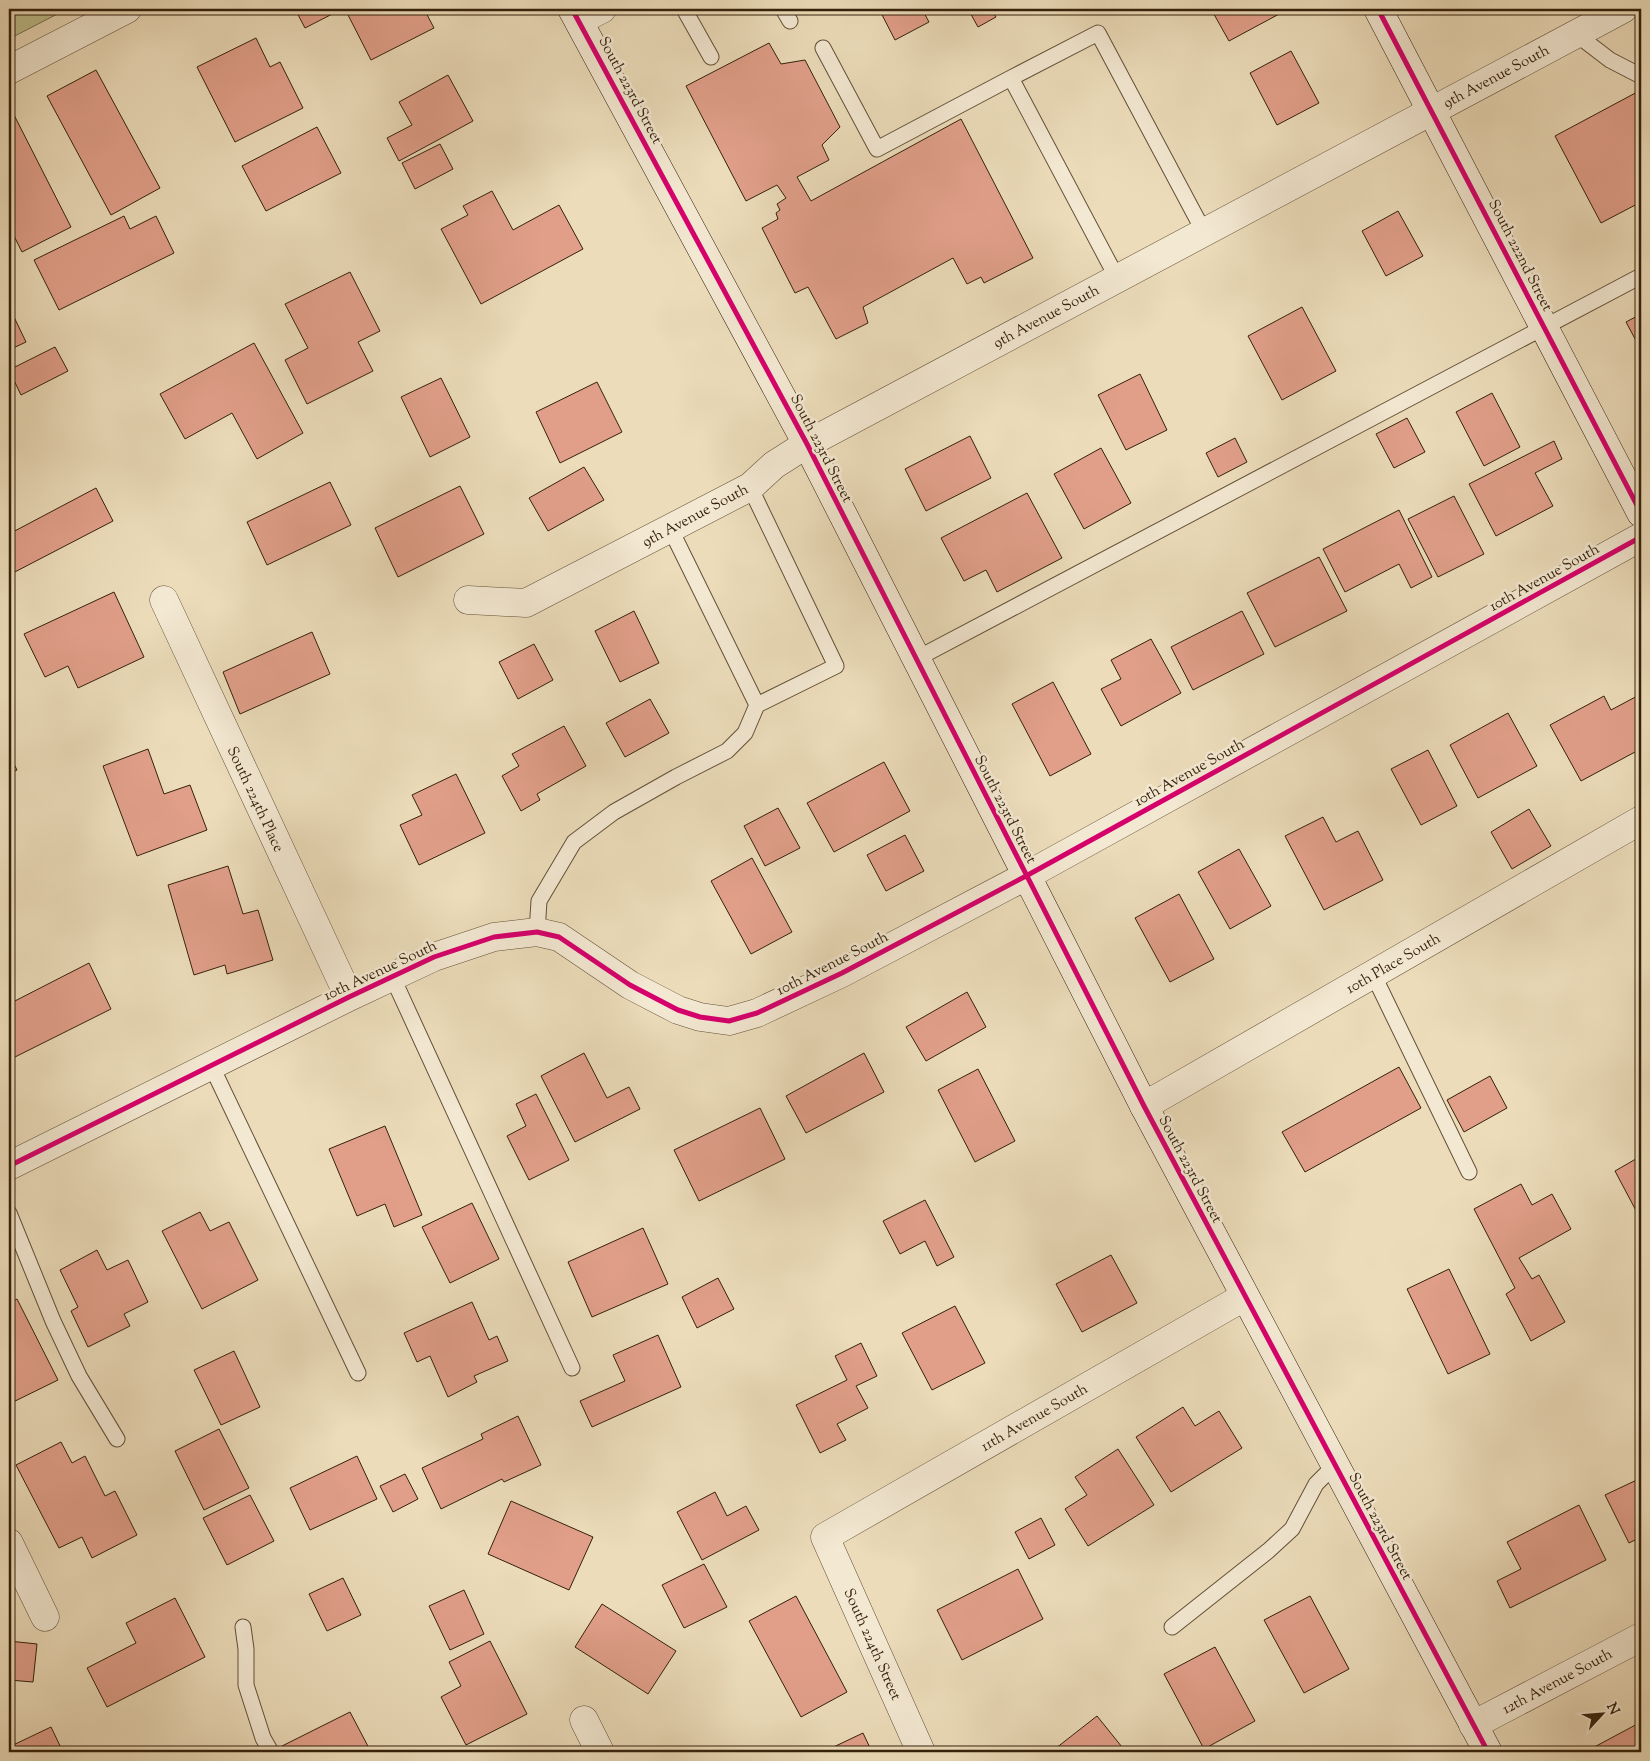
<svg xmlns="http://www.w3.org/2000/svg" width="1650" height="1761" font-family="'Sorts Mill Goudy',serif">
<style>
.green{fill:#bdbf8c;stroke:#78704c}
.building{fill:#e19f8a;stroke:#34210b}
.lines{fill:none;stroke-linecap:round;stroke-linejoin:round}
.lane-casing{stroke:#625037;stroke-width:17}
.street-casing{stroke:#625037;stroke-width:29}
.secondary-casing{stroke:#34210b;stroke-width:29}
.lane{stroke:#f3e8d2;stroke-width:15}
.street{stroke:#f3e8d2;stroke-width:28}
.secondary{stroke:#f3e8d2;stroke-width:28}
.cycleway-casing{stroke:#f3e8d2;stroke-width:8}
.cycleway{stroke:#d6006c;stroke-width:5}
.labels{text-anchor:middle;stroke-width:5;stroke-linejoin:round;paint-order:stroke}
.street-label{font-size:15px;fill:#34210b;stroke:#f3e8d2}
</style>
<rect width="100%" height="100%" fill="#ecdcba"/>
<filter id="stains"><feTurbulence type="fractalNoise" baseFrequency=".004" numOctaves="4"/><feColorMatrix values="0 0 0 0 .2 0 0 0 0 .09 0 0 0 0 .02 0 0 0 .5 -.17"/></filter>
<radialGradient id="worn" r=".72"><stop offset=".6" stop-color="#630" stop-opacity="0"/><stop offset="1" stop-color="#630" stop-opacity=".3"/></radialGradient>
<!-- green -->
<path class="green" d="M9 9H67L9 39Z"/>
<!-- building -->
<path class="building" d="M295 9H342L305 28Z
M345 9H424L434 28 371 60Z
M865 9H922L929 22 895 40 879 9 868 14Z
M968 9H994L992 10 996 17 978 27Z
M1211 9H1279L1281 13 1229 41Z
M256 38 270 67 280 62 303 108 235 142 197 67Z
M769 43 781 64 805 60 840 127 822 145 829 160 797 177 811 201 961 119 1033 258 984 283 981 277 967 284 953 258 863 307 868 323 836 339 808 287 795 293 762 228 778 219 776 213 780 210 777 204 786 198 777 185 746 201 686 86Z
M1291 51 1319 103 1277 125 1250 73Z
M96 70 160 188 111 215 47 96Z
M448 75 473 121 399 161 387 138 412 125 399 102Z
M1641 90V202L1601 223 1555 136Z
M13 113 71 227 22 252 9 226V115Z
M317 127 341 173 266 211 242 166Z
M440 144 453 169 415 189 402 163Z
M492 191 513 230 559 205 583 249 481 304 441 229 468 215 463 206Z
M1398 211 1423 256 1386 276 1362 231Z
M124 216 130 229 156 216 174 253 59 310 34 260Z
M350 272 380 331 358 342 373 371 307 404 285 360 308 348 285 304Z
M1302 307 1336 371 1282 400 1248 336Z
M1641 314V350L1626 322Z
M14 317 26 342 9 350V319Z
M254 343 303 433 257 459 232 413 185 439 160 394Z
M55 347 68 371 21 395 9 370Z
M1140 374 1167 430 1126 450 1098 395Z
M441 378 470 437 430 457 401 397Z
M597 382 622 432 560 463 536 412Z
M1492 393 1520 447 1484 466 1456 412Z
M1407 418 1425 452 1394 468 1376 434Z
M970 436 991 478 926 511 905 469Z
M1235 438 1247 462 1218 477 1206 453Z
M1554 441 1562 459 1535 473 1553 506 1496 536 1469 484Z
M1101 448 1131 503 1084 529 1054 474Z
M584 467 604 500 548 531 529 498Z
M330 482 351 525 267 565 247 522Z
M460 486 484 534 398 577 375 528Z
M96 488 113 521 9 575V534Z
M1027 493 1062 558 997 592 986 570 964 581 941 538Z
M1454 496 1484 554 1438 577 1408 519Z
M1399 510 1432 577 1411 588 1399 564 1345 592 1323 549Z
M1319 557 1347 611 1275 647 1247 593Z
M114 592 144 657 78 688 68 666 45 677 24 634Z
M634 611 659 663 620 682 595 631Z
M1242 611 1264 654 1193 690 1171 647Z
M312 632 330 674 240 714 223 672Z
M1151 639 1181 693 1121 726 1101 689 1121 679 1111 660Z
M534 644 553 680 518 699 499 662Z
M1053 682 1091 754 1050 776 1012 704Z
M1641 694V758L1639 759 1635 752 1581 781 1550 725 1604 696 1611 710Z
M650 699 669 733 625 757 606 723Z
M1508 713 1537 766 1478 798 1450 745Z
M564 726 586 766 537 794 540 800 521 811 502 776 519 766 512 754Z
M148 749 164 794 190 785 207 830 137 856 103 766Z
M1428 750 1457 806 1421 825 1391 769Z
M9 754 17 770 9 774Z
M884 762 910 811 834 852 807 803Z
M456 774 485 833 419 865 400 825 422 815 412 795Z
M778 808 800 848 765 866 744 826Z
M1529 809 1551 846 1512 869 1491 832Z
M1323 817 1336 842 1358 831 1383 880 1324 910 1285 836Z
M905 835 924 871 886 891 867 855Z
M1239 849 1271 906 1230 929 1198 872Z
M752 858 792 932 751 954 711 881Z
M228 866 243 914 258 910 273 960 227 974 225 965 194 975 168 885Z
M1179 894 1214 959 1170 982 1135 918Z
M89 963 111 1009 9 1060V1004Z
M967 992 986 1027 926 1061 906 1027Z
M584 1053 607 1098 629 1087 640 1109 575 1142 541 1076Z
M864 1053 884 1092 806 1133 786 1096Z
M1399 1067 1421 1108 1305 1172 1282 1132Z
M978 1069 1015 1141 975 1162 938 1090Z
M1490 1076 1507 1108 1464 1132 1447 1100Z
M536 1094 569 1160 529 1180 507 1136 526 1126 516 1104Z
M760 1108 785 1159 699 1201 674 1150Z
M385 1126 422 1215 394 1227 385 1204 357 1216 329 1149Z
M1641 1156V1220L1615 1171Z
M1521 1184 1532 1205 1552 1194 1571 1229 1519 1258 1532 1279 1539 1275 1565 1322 1531 1341 1506 1294 1515 1288 1474 1209Z
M925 1200 954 1257 937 1266 925 1241 900 1254 883 1221Z
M472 1203 499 1259 450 1283 422 1227Z
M200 1212 210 1231 229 1222 258 1280 202 1309 162 1231Z
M643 1228 668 1284 592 1317 568 1262Z
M97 1250 107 1270 128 1260 148 1302 124 1314 130 1326 88 1347 71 1311 78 1307 60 1270Z
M1111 1255 1137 1303 1082 1332 1056 1284Z
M1449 1269 1490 1354 1448 1374 1407 1289Z
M718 1278 734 1309 697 1328 682 1297Z
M17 1299 58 1380 9 1404V1303Z
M472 1302 489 1340 497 1336 508 1361 474 1376 477 1382 448 1397 430 1356 417 1362 404 1333Z
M955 1306 985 1363 932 1390 902 1333Z
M658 1335 681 1387 592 1427 580 1401 625 1381 613 1355Z
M861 1343 877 1376 856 1386 868 1408 837 1424 846 1440 820 1453 796 1405 847 1380 835 1356Z
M234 1351 260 1407 221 1425 194 1370Z
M1183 1407 1195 1426 1219 1411 1242 1448 1171 1492 1136 1437Z
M518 1416 541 1465 504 1482 502 1479 441 1509 422 1468 483 1439 481 1434Z
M219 1429 249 1488 204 1510 175 1451Z
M61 1442 72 1463 85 1456 105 1496 115 1491 137 1535 92 1558 82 1537 59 1548 16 1465Z
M1118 1449 1154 1505 1088 1546 1065 1509 1087 1495 1075 1477Z
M357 1456 377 1499 310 1530 290 1488Z
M405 1474 418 1499 393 1512 380 1486Z
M1641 1478V1537L1629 1543 1605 1495Z
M715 1492 727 1516 746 1506 759 1530 702 1560 677 1512Z
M250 1495 274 1541 227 1565 203 1518Z
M511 1501 593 1537 569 1590 488 1554Z
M1579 1505 1606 1560 1510 1608 1497 1581 1521 1569 1507 1542Z
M1041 1518 1055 1545 1029 1559 1015 1532Z
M704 1564 727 1607 684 1628 662 1585Z
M1018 1569 1043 1619 962 1660 937 1610Z
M343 1578 361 1615 327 1631 309 1594Z
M464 1590 484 1634 450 1650 429 1606Z
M796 1596 847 1692 801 1717 749 1621Z
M1310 1596 1349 1669 1304 1693 1264 1620Z
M175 1598 205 1657 107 1707 87 1668 136 1643 126 1623Z
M602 1604 676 1651 648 1694 575 1647Z
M9 1641 37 1644 33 1682 9 1680Z
M490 1641 527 1714 466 1745 441 1697 461 1686 449 1662Z
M1215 1647 1255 1721 1204 1749 1164 1674Z
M350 1712 371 1752H285L282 1746Z
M1097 1716 1126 1752H1051Z
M1641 1722V1752H1585Z
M51 1727 63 1752H9V1747Z
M863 1733 872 1752H823Z"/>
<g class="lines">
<defs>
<path id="lane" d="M684 9 711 57
M783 9 790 21
M1576 34 1610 60 1641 76
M823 48 877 149 1011 78
M1117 278 1011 78 1098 33 1204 232
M670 528 757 705 836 666 750 487
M916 659 1641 276
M537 932 539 901 574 842 614 812 676 777 727 751 745 733 757 705
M1373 974 1469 1172
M392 976 572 1368
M211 1065 358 1373
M9 1213 53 1321 79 1376 117 1439
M243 1627 246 1649V1685L263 1738 271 1752
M1172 1627 1268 1551 1292 1529 1316 1484 1334 1466"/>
<path id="street" d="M579 21 602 9
M9 70 127 9
M164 600 349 997
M468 600 526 603 750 487 774 465 807 444 1623 9
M1144 1106 1641 820
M9 1166 349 997 434 957 494 937 537 932 559 937 630 985 678 1010 700 1017 729 1021 757 1013 842 973 1026 876 1641 537
M9 1543 45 1617
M584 1720 600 1752
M1473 1725 1641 1637
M921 1752 825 1537 1244 1297"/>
<path id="secondary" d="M572 9 807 444 1144 1106 1488 1752
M1378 9 1641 513"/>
</defs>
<!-- lane casing -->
<use href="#lane" class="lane-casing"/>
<!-- street casing -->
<use href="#street" class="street-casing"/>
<!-- secondary casing -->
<use href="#secondary" class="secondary-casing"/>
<!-- lane -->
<use href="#lane" class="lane"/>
<!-- street -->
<use href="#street" class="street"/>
<!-- secondary -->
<use href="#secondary" class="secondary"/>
<defs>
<path id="cycleway" d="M572 9 807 444 1144 1106 1488 1752
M1378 9 1641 513
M9 1166 349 997 434 957 494 937 537 932 559 937 630 985 678 1010 700 1017 729 1021 757 1013 842 973 1026 876 1641 537"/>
</defs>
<!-- cycleway casing -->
<use href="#cycleway" class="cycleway-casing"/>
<!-- cycleway -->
<use href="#cycleway" class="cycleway"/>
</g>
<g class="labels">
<!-- street labels -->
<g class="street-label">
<text transform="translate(1496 76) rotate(-28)" y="5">9th Avenue South</text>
<text transform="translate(631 90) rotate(62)" y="5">South 223rd Street</text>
<text transform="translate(1521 255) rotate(63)" y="5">South 222nd Street</text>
<text transform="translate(1046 316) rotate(-28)" y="5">9th Avenue South</text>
<text transform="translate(822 448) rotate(63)" y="5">South 223rd Street</text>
<text transform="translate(695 515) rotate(-28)" y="5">9th Avenue South</text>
<text transform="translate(1544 577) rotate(-29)" y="5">10th Avenue South</text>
<text transform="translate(1189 772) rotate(-29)" y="5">10th Avenue South</text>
<text transform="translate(256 799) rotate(65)" y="5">South 224th Place</text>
<text transform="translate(1006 809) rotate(63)" y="5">South 223rd Street</text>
<text transform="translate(832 963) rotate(-27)" y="5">10th Avenue South</text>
<text transform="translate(1393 963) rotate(-30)" y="5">10th Place South</text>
<text transform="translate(380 970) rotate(-25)" y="5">10th Avenue South</text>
<text transform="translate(1191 1169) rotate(62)" y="5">South 223rd Street</text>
<text transform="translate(1034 1417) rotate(-30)" y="5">11th Avenue South</text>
<text transform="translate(1381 1526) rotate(62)" y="5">South 223rd Street</text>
<text transform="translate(873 1644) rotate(66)" y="5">South 224th Street</text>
<text transform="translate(1557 1681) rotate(-28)" y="5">12th Avenue South</text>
</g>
</g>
<!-- margin -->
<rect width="1650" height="1761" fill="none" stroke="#ecdcba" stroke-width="30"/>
<rect x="10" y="10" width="1630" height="1741" fill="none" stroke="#34210b" stroke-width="2.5"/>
<rect x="15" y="15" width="1620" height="1731" fill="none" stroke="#34210b"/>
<!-- north arrow -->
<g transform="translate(1602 1714) rotate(64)" stroke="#f3e8d2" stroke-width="4" paint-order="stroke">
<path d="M0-4L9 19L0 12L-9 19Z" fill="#34210b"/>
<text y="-8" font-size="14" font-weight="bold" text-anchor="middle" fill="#34210b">N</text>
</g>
<rect width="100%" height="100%" filter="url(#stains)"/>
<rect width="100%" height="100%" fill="url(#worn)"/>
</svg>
